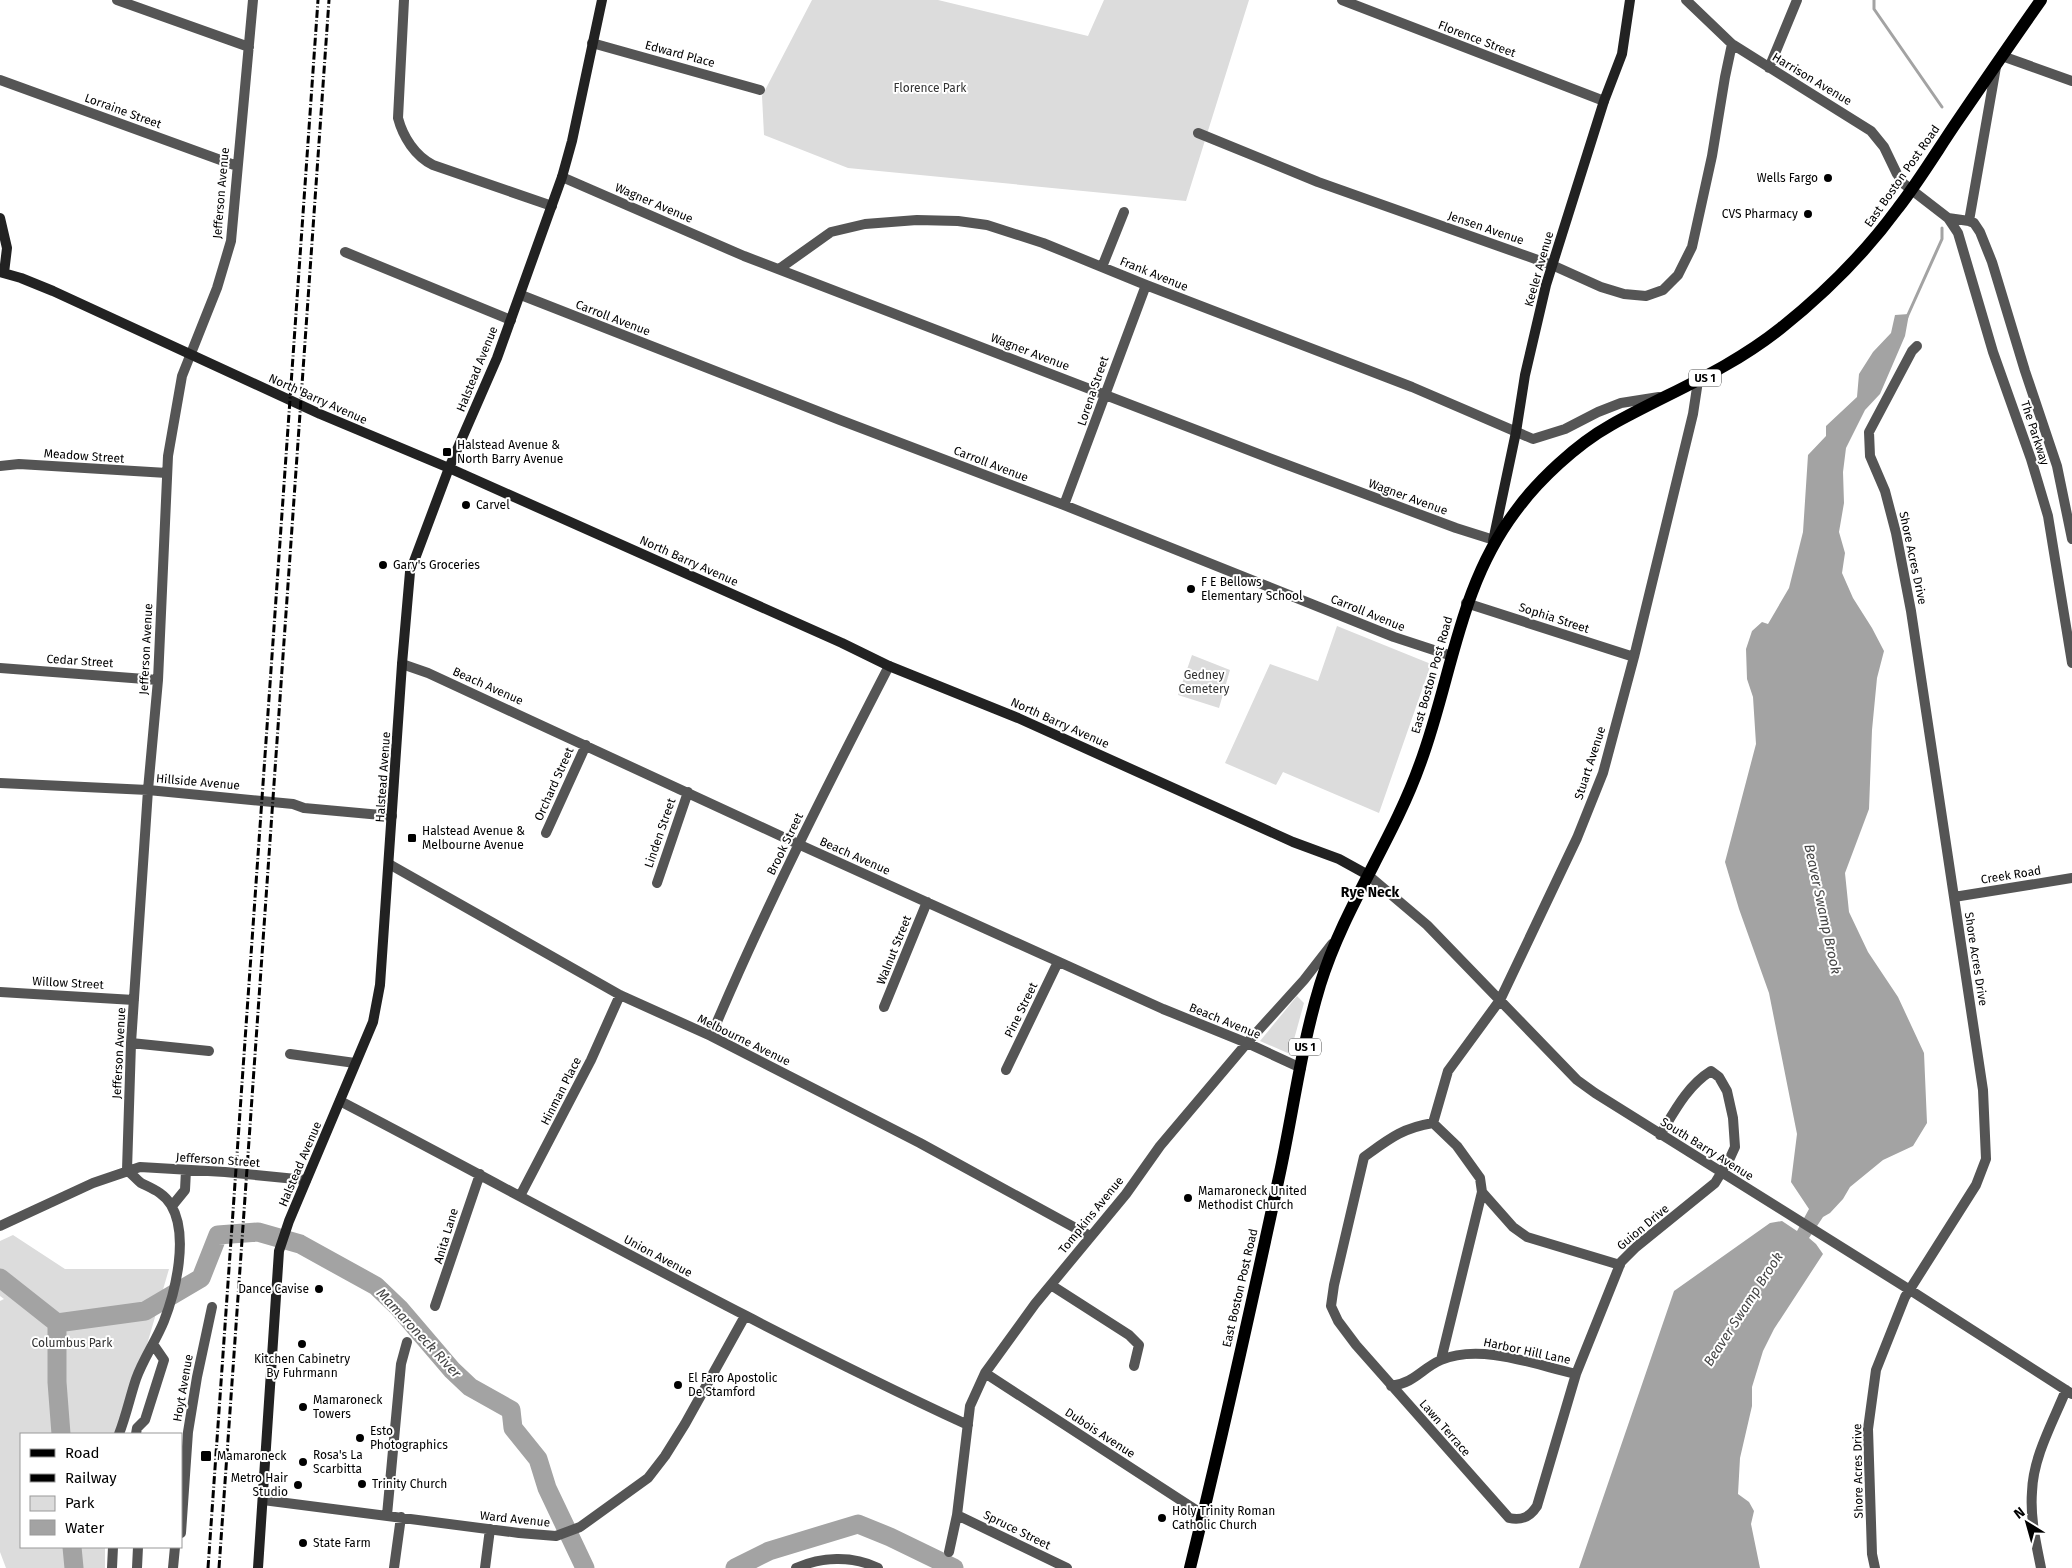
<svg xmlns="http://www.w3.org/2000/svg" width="2072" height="1568" font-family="'Fira Sans',sans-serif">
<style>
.green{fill:#dcdcdc}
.water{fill:#a3a3a3}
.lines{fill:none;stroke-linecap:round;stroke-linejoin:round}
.stream{stroke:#a3a3a3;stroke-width:3}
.river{stroke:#a3a3a3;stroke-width:19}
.street{stroke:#555;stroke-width:10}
.secondary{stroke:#222;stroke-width:10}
.primary{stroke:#000;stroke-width:12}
.rail{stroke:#000;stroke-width:3;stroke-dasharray:8 2.5 1 2.5;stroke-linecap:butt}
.poi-dot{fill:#000;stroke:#fff;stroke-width:2}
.labels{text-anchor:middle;stroke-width:4;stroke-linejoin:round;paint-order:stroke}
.shield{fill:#fff;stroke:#4c4c4c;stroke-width:1}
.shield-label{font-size:11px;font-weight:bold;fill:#000}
.street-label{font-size:12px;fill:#000;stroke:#fff}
.park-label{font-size:12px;fill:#333;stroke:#fff}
.poi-label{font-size:12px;fill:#000;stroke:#fff;text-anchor:start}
.neighbourhood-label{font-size:14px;font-weight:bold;fill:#000;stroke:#fff}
.water-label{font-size:14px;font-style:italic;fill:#444;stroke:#fff}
</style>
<rect width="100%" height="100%" fill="#fff"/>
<!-- green -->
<path class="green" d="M812 0H938L1088 36 1104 0H1249L1186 201 848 168 764 135 762 96Z
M1337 626 1431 664 1379 813 1283 772 1276 785 1225 763 1270 664 1318 681Z
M1192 655 1230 670 1219 708 1178 695Z
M1297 996 1304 1003 1290 1054 1260 1041Z
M13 1235 65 1269H169L121 1434H21V1547H105V1568H6L0 1552V1301L4 1299 0 1296V1241Z"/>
<!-- water -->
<path class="water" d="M1909 314 1905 336 1880 394 1865 410 1846 448 1843 472 1844 503 1839 532 1845 553 1842 573 1853 598 1872 628 1884 651 1877 678 1872 730 1869 809 1845 873 1849 912 1868 952 1898 997 1924 1053 1927 1123 1913 1146 1883 1160 1850 1187 1843 1199 1830 1213 1823 1217 1809 1238 1816 1244 1823 1254 1774 1329 1763 1351 1752 1387V1406L1740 1458 1738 1494 1749 1502 1754 1511 1751 1524 1760 1568H1579L1674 1291 1770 1223 1782 1221 1797 1231 1809 1209 1791 1182 1797 1134 1769 993 1739 909 1725 862 1756 744 1753 697 1747 679 1746 649 1752 631 1762 622 1768 624 1789 588 1803 532 1808 455 1826 436V426L1857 397 1859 374 1873 352 1891 333 1895 315Z"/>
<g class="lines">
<!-- stream -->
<path class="stream" d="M1874 0V9L1942 107
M1907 317 1942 239V228"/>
<!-- river -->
<path class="river" d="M0 1278 57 1323 145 1311 201 1278 218 1235 258 1232 300 1244 376 1286 399 1308 452 1370 470 1387 511 1410 513 1428 538 1459 547 1488 585 1568
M57 1323V1382L61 1434
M72 1547 74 1568
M735 1568 769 1551 858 1524 890 1537 954 1568"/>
<!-- street -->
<path class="street" d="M117 0 249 47
M404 0 398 118C403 137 415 156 433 165L552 206
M1342 0 1604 101
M1686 0 1732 44 1871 131 1884 147 1897 174 1904 184 1948 218 1958 233 1993 352 2031 459 2048 516 2072 663
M592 43 760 90
M2002 56 2072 81
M1769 68 1797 0
M0 80 237 166
M1198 133 1318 182 1552 265 1601 287 1624 294 1646 296 1663 290 1678 275 1692 247 1712 156 1725 77 1732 44
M562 177 744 256 1277 461 1456 528 1494 540
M1948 218 1969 221 1974 223 1980 232 1992 262 2025 371 2057 466 2072 539
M1969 221 1996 67
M345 252 511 320
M1102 267 1124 212
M779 269 831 232 865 224 917 220 958 221 987 225 1043 243 1146 285 1412 387 1533 439 1565 429 1598 412 1621 403 1659 397
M521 295 840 420 1064 505 1394 637 1452 656
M0 466 19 464 167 473
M1064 505 1146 285
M1466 603 1634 657
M402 664 428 673 798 844 1163 1009 1247 1043 1301 1068
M0 668 158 680
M0 783 148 790 293 804 304 808 392 816
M546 833 586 745
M389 864 620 995 711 1036 920 1143 1090 1236
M1368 875 1427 925 1577 1080 1595 1093 1910 1290 2072 1394
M657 883 688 792
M1954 897 2072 878
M0 992 134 1000
M884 1007 927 902
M711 1036C764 910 826 788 889 666
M131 1043 209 1051
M290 1054 355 1063
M1006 1070 1058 962
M340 1101C549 1210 754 1326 968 1425
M1433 1123C1402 1128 1389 1139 1364 1157L1334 1285 1331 1306 1338 1321 1356 1345 1509 1518C1522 1521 1530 1517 1537 1506L1576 1374 1621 1262 1636 1247 1715 1183 1730 1158 1735 1147 1733 1118 1727 1091 1719 1077 1711 1071C1687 1086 1674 1112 1660 1135
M1433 1123 1448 1071 1500 1000 1577 838 1603 773 1634 657 1693 414 1698 381
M1433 1123 1457 1146 1480 1178 1482 1192 1513 1227 1527 1237 1620 1265
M127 1170 131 1043 148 790 158 680 168 456 182 376 217 288 231 241 253 0
M520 1196 591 1060 620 995
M172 1206 185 1190 186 1170
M0 1226 93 1183 140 1167 225 1172 306 1180
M1051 1285 1129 1335 1139 1345 1134 1366
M435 1306 480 1174
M1441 1360 1482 1192
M985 1373 1202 1514
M1391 1386C1415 1383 1422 1368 1441 1360 1481 1343 1536 1365 1576 1374
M119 1434C126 1416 130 1397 136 1379 143 1359 156 1341 164 1321 176 1290 189 1235 171 1205 164 1193 153 1189 141 1183 136 1179 132 1174 127 1170
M136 1434 137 1428 145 1420 164 1360 153 1344
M263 1500 519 1533 556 1536 580 1527 648 1478 665 1456 685 1424 745 1316
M387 1515 401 1364 407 1342
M957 1515 1067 1568
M181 1533 188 1432 197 1377 212 1307
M949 1552 957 1515 970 1406 985 1373 1035 1304 1126 1194 1160 1146 1247 1043 1304 980 1332 944
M112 1568 113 1547
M137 1568 138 1547
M173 1568 175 1547
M394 1568 401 1517
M485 1568 490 1529
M796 1568C821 1557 852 1555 878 1568
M1875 1568 1872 1554 1868 1429 1876 1370 1905 1297 1976 1185 1986 1159 1983 1090 1911 611 1896 533 1885 491 1870 456 1869 432 1912 351 1917 346
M2041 1568C2036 1543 2030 1518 2032 1492 2033 1457 2053 1422 2066 1390"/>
<!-- secondary -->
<path class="secondary" d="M0 218 7 248 4 273
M0 272 21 278 53 291 320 414 449 468 842 643 889 666 1018 718 1293 842 1339 859 1368 875
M1493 541 1516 432 1525 375 1546 285 1604 101 1622 54 1630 0
M258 1568 279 1251 289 1221 373 1022 380 985 402 664 410 572 449 468 497 358 562 177 572 141 602 0"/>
<!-- primary -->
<path class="primary" d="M1190 1568C1222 1438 1251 1307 1279 1177 1293 1113 1301 1047 1320 985 1344 907 1393 840 1420 764 1452 678 1458 588 1515 512 1538 480 1577 444 1611 425 1670 392 1727 371 1781 328 1825 293 1865 253 1898 208 1919 181 1937 151 1956 123 1984 82 2012 41 2041 0"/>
<!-- rail -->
<path class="rail" d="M208 1568 318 0
M219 1568 329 0"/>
</g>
<!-- markers -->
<g class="poi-dot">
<circle cx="1828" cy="178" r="5"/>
<circle cx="1808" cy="214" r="5"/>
<rect x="442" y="447" width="10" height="10" rx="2.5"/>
<circle cx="466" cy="505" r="5"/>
<circle cx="383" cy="565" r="5"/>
<circle cx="1191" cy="589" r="5"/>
<rect x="407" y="833" width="10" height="10" rx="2.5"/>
<circle cx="1188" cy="1198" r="5"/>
<circle cx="319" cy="1289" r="5"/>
<circle cx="302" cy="1344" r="5"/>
<circle cx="678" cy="1385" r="5"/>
<circle cx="303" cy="1407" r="5"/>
<circle cx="360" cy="1438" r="5"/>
<rect x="200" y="1450" width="12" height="12" rx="2.5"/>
<circle cx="303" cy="1462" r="5"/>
<circle cx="362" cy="1484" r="5"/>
<circle cx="298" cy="1485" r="5"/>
<circle cx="1162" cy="1518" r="5"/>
<circle cx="303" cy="1543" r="5"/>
</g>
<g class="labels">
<!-- shield labels -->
<g class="shield">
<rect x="1689" y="369.5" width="32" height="17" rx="4"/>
<rect x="1289" y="1038.5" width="32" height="17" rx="4"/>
</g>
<g class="shield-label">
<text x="1705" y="382">US 1</text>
<text x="1305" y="1051">US 1</text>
</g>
<!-- street labels -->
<g class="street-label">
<text transform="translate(1477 39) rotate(21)" y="4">Florence Street</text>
<text transform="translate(680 54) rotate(15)" y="4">Edward Place</text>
<text transform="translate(1812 79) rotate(31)" y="4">Harrison Avenue</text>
<text transform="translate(123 111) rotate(20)" y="4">Lorraine Street</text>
<text transform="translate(1902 176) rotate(-55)" y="4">East Boston Post Road</text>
<text transform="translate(221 193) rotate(-85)" y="4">Jefferson Avenue</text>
<text transform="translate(654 203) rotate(23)" y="4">Wagner Avenue</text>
<text transform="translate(1486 228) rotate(19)" y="4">Jensen Avenue</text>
<text transform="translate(1539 269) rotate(-74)" y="4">Keeler Avenue</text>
<text transform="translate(1154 274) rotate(22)" y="4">Frank Avenue</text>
<text transform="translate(613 318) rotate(21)" y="4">Carroll Avenue</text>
<text transform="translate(1030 352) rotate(21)" y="4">Wagner Avenue</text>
<text transform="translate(477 369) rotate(-68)" y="4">Halstead Avenue</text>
<text transform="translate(1093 391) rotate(-71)" y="4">Lorena Street</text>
<text transform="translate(318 399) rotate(24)" y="4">North Barry Avenue</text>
<text transform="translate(2035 433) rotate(72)" y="4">The Parkway</text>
<text transform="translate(84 456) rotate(4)" y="4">Meadow Street</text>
<text transform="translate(991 464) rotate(21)" y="4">Carroll Avenue</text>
<text transform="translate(1408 497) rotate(20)" y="4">Wagner Avenue</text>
<text transform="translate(1913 558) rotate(78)" y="4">Shore Acres Drive</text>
<text transform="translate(689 561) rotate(24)" y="4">North Barry Avenue</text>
<text transform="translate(1368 613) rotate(22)" y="4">Carroll Avenue</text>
<text transform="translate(1554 618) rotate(18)" y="4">Sophia Street</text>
<text transform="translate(146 649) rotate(-87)" y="4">Jefferson Avenue</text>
<text transform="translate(80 661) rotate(4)" y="4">Cedar Street</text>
<text transform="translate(1432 675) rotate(-74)" y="4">East Boston Post Road</text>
<text transform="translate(488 686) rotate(24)" y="4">Beach Avenue</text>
<text transform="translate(1060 723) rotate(24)" y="4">North Barry Avenue</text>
<text transform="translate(1590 763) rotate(-72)" y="4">Stuart Avenue</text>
<text transform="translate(383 777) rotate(-86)" y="4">Halstead Avenue</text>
<text transform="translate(198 782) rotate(5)" y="4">Hillside Avenue</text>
<text transform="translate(554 784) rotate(-66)" y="4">Orchard Street</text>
<text transform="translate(660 833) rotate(-71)" y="4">Linden Street</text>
<text transform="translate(785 844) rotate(-64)" y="4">Brook Street</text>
<text transform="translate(855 856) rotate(24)" y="4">Beach Avenue</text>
<text transform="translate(2011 875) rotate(-9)" y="4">Creek Road</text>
<text transform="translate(894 950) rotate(-68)" y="4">Walnut Street</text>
<text transform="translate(1976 959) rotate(81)" y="4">Shore Acres Drive</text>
<text transform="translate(68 983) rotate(3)" y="4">Willow Street</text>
<text transform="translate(1021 1010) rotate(-64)" y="4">Pine Street</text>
<text transform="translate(1225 1021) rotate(22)" y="4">Beach Avenue</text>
<text transform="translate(744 1040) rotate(26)" y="4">Melbourne Avenue</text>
<text transform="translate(119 1053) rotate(-87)" y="4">Jefferson Avenue</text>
<text transform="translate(561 1091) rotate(-63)" y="4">Hinman Place</text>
<text transform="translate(1707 1149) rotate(32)" y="4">South Barry Avenue</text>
<text transform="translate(218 1160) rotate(4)" y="4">Jefferson Street</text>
<text transform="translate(300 1164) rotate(-67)" y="4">Halstead Avenue</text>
<text transform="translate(1091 1215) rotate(-51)" y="4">Tompkins Avenue</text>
<text transform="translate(1643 1227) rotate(-40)" y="4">Guion Drive</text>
<text transform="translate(446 1236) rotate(-73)" y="4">Anita Lane</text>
<text transform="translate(658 1256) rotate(28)" y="4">Union Avenue</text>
<text transform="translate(1240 1288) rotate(-77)" y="4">East Boston Post Road</text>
<text transform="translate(1527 1351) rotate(12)" y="4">Harbor Hill Lane</text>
<text transform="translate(183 1388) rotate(-80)" y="4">Hoyt Avenue</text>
<text transform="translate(1445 1428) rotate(49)" y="4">Lawn Terrace</text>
<text transform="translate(1100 1433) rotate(33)" y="4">Dubois Avenue</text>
<text transform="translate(1858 1471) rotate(-91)" y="4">Shore Acres Drive</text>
<text transform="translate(515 1519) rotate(6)" y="4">Ward Avenue</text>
<text transform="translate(1017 1530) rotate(26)" y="4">Spruce Street</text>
</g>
<!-- park labels -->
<g class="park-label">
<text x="930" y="92">Florence Park</text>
<text x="1204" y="679">Gedney<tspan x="1204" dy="14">Cemetery</tspan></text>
<text x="72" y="1347">Columbus Park</text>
</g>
<!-- poi labels -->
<g class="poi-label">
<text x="1818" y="182" text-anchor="end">Wells Fargo</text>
<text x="1798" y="218" text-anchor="end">CVS Pharmacy</text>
<text x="457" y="449">Halstead Avenue &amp;<tspan x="457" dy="14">North Barry Avenue</tspan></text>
<text x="476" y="509">Carvel</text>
<text x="393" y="569">Gary's Groceries</text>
<text x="1201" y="586">F E Bellows<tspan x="1201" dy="14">Elementary School</tspan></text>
<text x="422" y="835">Halstead Avenue &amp;<tspan x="422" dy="14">Melbourne Avenue</tspan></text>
<text x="1198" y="1195">Mamaroneck United<tspan x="1198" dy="14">Methodist Church</tspan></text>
<text x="309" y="1293" text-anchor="end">Dance Cavise</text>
<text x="302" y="1363" text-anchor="middle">Kitchen Cabinetry<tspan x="302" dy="14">By Fuhrmann</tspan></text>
<text x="688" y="1382">El Faro Apostolic<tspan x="688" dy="14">De Stamford</tspan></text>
<text x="313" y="1404">Mamaroneck<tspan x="313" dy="14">Towers</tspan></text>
<text x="370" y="1435">Esto<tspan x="370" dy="14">Photographics</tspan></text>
<text x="313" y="1459">Rosa's La<tspan x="313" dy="14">Scarbitta</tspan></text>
<text x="217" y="1460">Mamaroneck</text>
<text x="288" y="1482" text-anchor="end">Metro Hair<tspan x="288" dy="14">Studio</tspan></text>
<text x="372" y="1488">Trinity Church</text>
<text x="1172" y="1515">Holy Trinity Roman<tspan x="1172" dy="14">Catholic Church</tspan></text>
<text x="313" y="1547">State Farm</text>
</g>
<!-- neighbourhood labels -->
<g class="neighbourhood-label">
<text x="1370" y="897">Rye Neck</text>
</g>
<!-- water labels -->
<g class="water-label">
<text transform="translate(1823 909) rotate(78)" y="5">Beaver Swamp Brook</text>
<text transform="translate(1743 1309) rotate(-57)" y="5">Beaver Swamp Brook</text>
<text transform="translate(419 1333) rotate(47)" y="5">Mamaroneck River</text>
</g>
</g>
<!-- legend -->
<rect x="20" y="1433" width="162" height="115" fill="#ffffff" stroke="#999999"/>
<rect x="30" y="1449" width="25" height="8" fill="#000000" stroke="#999999"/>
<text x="65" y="1458" font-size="15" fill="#000000">Road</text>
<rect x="30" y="1474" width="25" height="8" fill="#000000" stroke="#999999"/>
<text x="65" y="1483" font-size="15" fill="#000000">Railway</text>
<rect x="30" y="1496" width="25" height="15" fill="#dcdcdc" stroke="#999999"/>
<text x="65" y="1508" font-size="15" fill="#000000">Park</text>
<rect x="30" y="1520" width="25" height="15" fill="#a3a3a3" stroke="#999999"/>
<text x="65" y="1533" font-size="15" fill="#000000">Water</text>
<!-- north arrow -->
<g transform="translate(2027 1523) rotate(323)" stroke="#ffffff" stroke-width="4" paint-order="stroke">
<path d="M0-4L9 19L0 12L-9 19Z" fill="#000000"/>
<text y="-8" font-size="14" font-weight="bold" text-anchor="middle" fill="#000000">N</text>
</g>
</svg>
